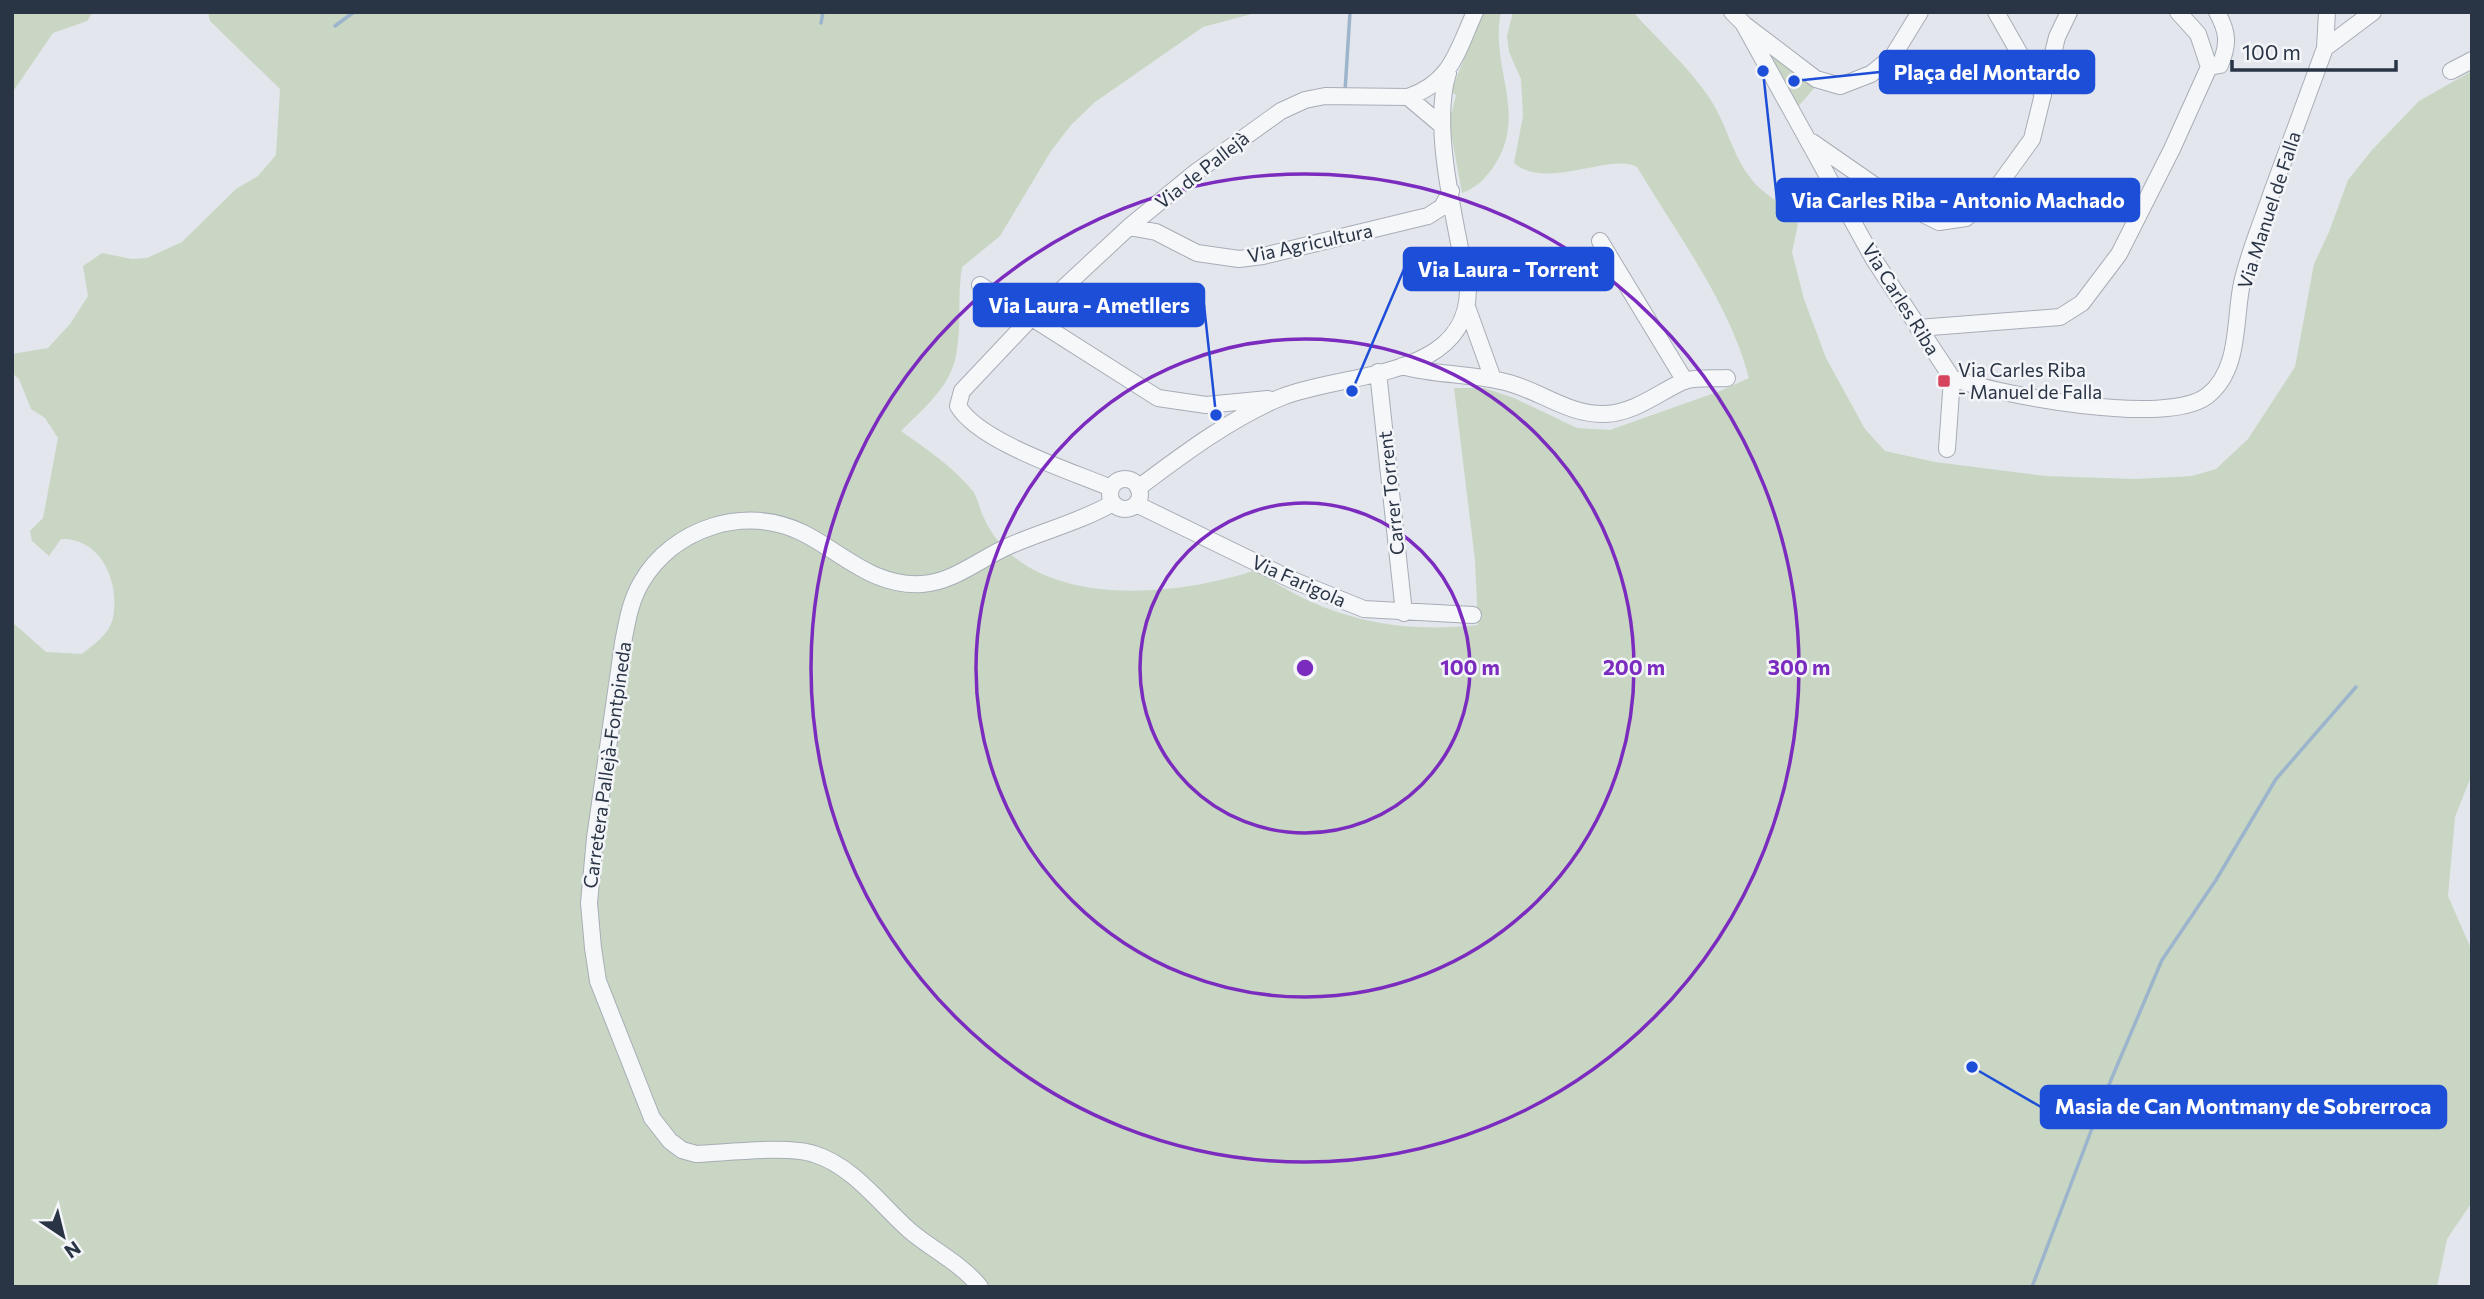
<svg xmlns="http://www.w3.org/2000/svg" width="2484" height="1299" font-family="Commissioner,sans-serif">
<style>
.green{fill:#c9d6c3}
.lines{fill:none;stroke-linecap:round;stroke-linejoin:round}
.stream{stroke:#9cb5cd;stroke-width:3.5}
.minor-casing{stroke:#a7adb7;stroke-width:18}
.minor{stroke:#f6f7f9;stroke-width:16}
.ring{fill:none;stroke:#7b2cbf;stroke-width:3.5}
.poi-dot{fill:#d6435d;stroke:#f3f5f9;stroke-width:2.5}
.labels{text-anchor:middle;stroke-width:5;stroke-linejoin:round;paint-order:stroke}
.street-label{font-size:19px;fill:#293445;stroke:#f3f5f9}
.poi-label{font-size:19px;fill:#293445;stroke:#f3f5f9;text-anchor:start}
.centre{fill:#7b2cbf;stroke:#f3f5f9;stroke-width:3.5}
.ring-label{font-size:21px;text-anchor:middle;font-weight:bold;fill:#7b2cbf;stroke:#f3f5f9;stroke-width:5;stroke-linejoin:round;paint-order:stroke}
.leader{fill:none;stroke:#1d4ed8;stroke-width:2.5}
.callout-dot{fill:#1d4ed8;stroke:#f3f5f9;stroke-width:2.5}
.callout{fill:#1d4ed8;stroke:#1d4ed8;stroke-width:2.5}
.callout-label{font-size:21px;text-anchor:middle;font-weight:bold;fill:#fff}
</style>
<rect width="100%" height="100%" fill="#e3e6ec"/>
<!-- green -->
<path class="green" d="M12 12H93L87 21 53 33 12 93Z
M208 12H1259L1203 27 1095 102 1071 125 1051 151 1000 236 962 267C957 296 962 326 956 355 951 386 922 410 901 431 925 448 952 466 971 489 978 496 979 509 984 518 988 528 997 541 1005 549 1065 608 1184 594 1256 570 1324 618 1395 634 1478 625L1475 560 1454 388H1484L1514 398 1577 428 1610 430 1720 391 1749 378C1729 302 1677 234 1637 167 1611 152 1546 191 1514 163L1523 116 1521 79 1509 52 1507 36 1513 12H1633C1657 39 1688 66 1708 96 1726 121 1731 152 1749 176 1762 196 1787 203 1798 224L1792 252 1804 299 1826 358 1865 429 1885 451 1935 462 2045 476 2135 479 2192 476 2216 469 2248 439 2295 367 2314 264 2329 232 2348 180 2372 150 2419 101 2472 71V774L2455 817 2448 896 2472 951V1202L2447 1239 2437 1287H12V622L46 652 82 654C94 644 109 635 113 618 120 581 101 538 61 539L49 556 32 541 30 531 43 518 58 438 45 418 31 409 19 379 12 373V354L48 348 70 324 88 296 83 266 102 253 132 259 147 258 182 242 236 189 258 176 276 155 280 89 210 21Z
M1482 12H1501C1489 67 1529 113 1494 166 1485 179 1477 187 1462 193L1447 111 1452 112 1456 95 1451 92Z
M1761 45 1817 85 1795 110Z"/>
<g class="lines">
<!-- stream -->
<path class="stream" d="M821 23 823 12
M335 26 354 12
M1345 91 1350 12
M2032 1287 2105 1094 2162 960 2216 880 2276 779 2356 687"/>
<defs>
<path id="minor" d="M1732 12 1743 23 1873 258 1952 378 1947 449
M1996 12 2043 95
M1745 25 1816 79 1840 86 1871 74 1893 56 1920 12
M2325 48 2373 12
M2209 67 2220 65C2229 44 2228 32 2217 12
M2451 71 2472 60
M1408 97 1440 124
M1812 142 1897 201 1939 222 1966 218 1990 197 2032 139 2057 37 2069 12
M1129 227 1156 232 1197 253 1239 259 1263 256 1428 216 1442 207 1451 191
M1600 241 1685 381
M980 285 1158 398 1206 405 1268 399
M1467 307 1493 379
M1918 328 2060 317 2082 303 2119 254 2172 149 2209 67 2198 34 2178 12
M1402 366C1437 376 1474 373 1509 383 1542 392 1569 415 1605 414 1635 413 1659 392 1684 381 1696 377 1715 379 1727 378
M1378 372 1404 613
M1952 378C1999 395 2166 427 2207 396 2241 370 2234 319 2242 283 2249 252 2262 222 2272 192 2290 144 2307 96 2325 48L2327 12
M1110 494a15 15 0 1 1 30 0a15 15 0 1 1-30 0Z
M1111 488C1071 471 979 442 958 406L962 391 1030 319 1129 227 1196 172 1281 111 1305 100 1325 96 1408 97C1452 82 1457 51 1475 12
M1138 488C1182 455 1231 418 1282 397 1344 372 1467 380 1468 290 1458 230 1430 129 1448 73
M1136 504 1290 579 1364 609 1473 615
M980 1287C961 1263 932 1250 909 1230 880 1204 853 1166 814 1154 788 1145 724 1153 696 1154L682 1150 670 1141 652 1118 598 981 593 948 589 903 595 838 623 643C627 622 630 602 641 583 672 528 746 504 803 533 843 553 873 587 922 584 954 582 981 558 1009 546 1043 531 1080 522 1113 503"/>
</defs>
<!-- minor casing -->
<use href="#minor" class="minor-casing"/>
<!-- minor -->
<use href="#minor" class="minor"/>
</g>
<!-- distance rings -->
<g class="ring">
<circle cx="1305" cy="668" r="165"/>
<circle cx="1305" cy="668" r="329"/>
<circle cx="1305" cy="668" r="494"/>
</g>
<!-- markers -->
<rect class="poi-dot" x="1937" y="374" width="14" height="14" rx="3.5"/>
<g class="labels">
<!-- street labels -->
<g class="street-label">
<text transform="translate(1202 170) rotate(-38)" y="7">Via de Pallejà</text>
<text transform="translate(2269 210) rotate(-72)" y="7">Via Manuel de Falla</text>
<text transform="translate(1310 243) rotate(-12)" y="7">Via Agricultura</text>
<text transform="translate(1901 299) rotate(58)" y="7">Via Carles Riba</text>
<text transform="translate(1391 493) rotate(-96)" y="7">Carrer Torrent</text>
<text transform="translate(1299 581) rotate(24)" y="7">Via Farigola</text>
<text transform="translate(607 765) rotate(-82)" y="7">Carretera Pallejà-Fontpineda</text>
</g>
<!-- poi labels -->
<g class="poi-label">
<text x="1958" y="377">Via Carles Riba<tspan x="1958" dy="22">- Manuel de Falla</tspan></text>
</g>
</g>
<circle cx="1305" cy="668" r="10" class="centre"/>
<g class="ring-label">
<text x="1470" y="675">100 m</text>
<text x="1634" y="675">200 m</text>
<text x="1799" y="675">300 m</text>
</g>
<!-- callouts -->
<path class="leader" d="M1794 81L1880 72M1763 71L1777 200M1352 391L1404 269M1216 415L1204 305M1972 1067L2041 1107"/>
<g class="callout-dot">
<circle cx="1794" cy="81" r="7"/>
<circle cx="1763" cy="71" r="7"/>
<circle cx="1352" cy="391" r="7"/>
<circle cx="1216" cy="415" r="7"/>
<circle cx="1972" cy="1067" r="7"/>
</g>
<g class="callout">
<rect x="1880" y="51" width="214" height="42" rx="7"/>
<rect x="1777" y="179" width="362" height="42" rx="7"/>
<rect x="1404" y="248" width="209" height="42" rx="7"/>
<rect x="974" y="284" width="230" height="42" rx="7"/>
<rect x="2041" y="1086" width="405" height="42" rx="7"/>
</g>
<g class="callout-label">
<text x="1987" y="80">Plaça del Montardo</text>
<text x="1958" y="208">Via Carles Riba - Antonio Machado</text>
<text x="1508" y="277">Via Laura - Torrent</text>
<text x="1089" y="313">Via Laura - Ametllers</text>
<text x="2243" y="1114">Masia de Can Montmany de Sobrerroca</text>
</g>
<!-- border -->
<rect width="2484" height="1299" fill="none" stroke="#293445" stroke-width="28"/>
<!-- north arrow -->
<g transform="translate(63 1236) rotate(145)" stroke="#f3f5f9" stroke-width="5" paint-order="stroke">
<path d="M0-5L12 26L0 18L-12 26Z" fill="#293445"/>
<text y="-10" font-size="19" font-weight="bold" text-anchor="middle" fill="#293445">N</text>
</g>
<!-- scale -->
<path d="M2232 60v10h164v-10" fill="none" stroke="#293445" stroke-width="3.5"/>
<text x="2242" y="60" font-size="21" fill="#293445" stroke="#f3f5f9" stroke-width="5" paint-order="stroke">100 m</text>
</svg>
